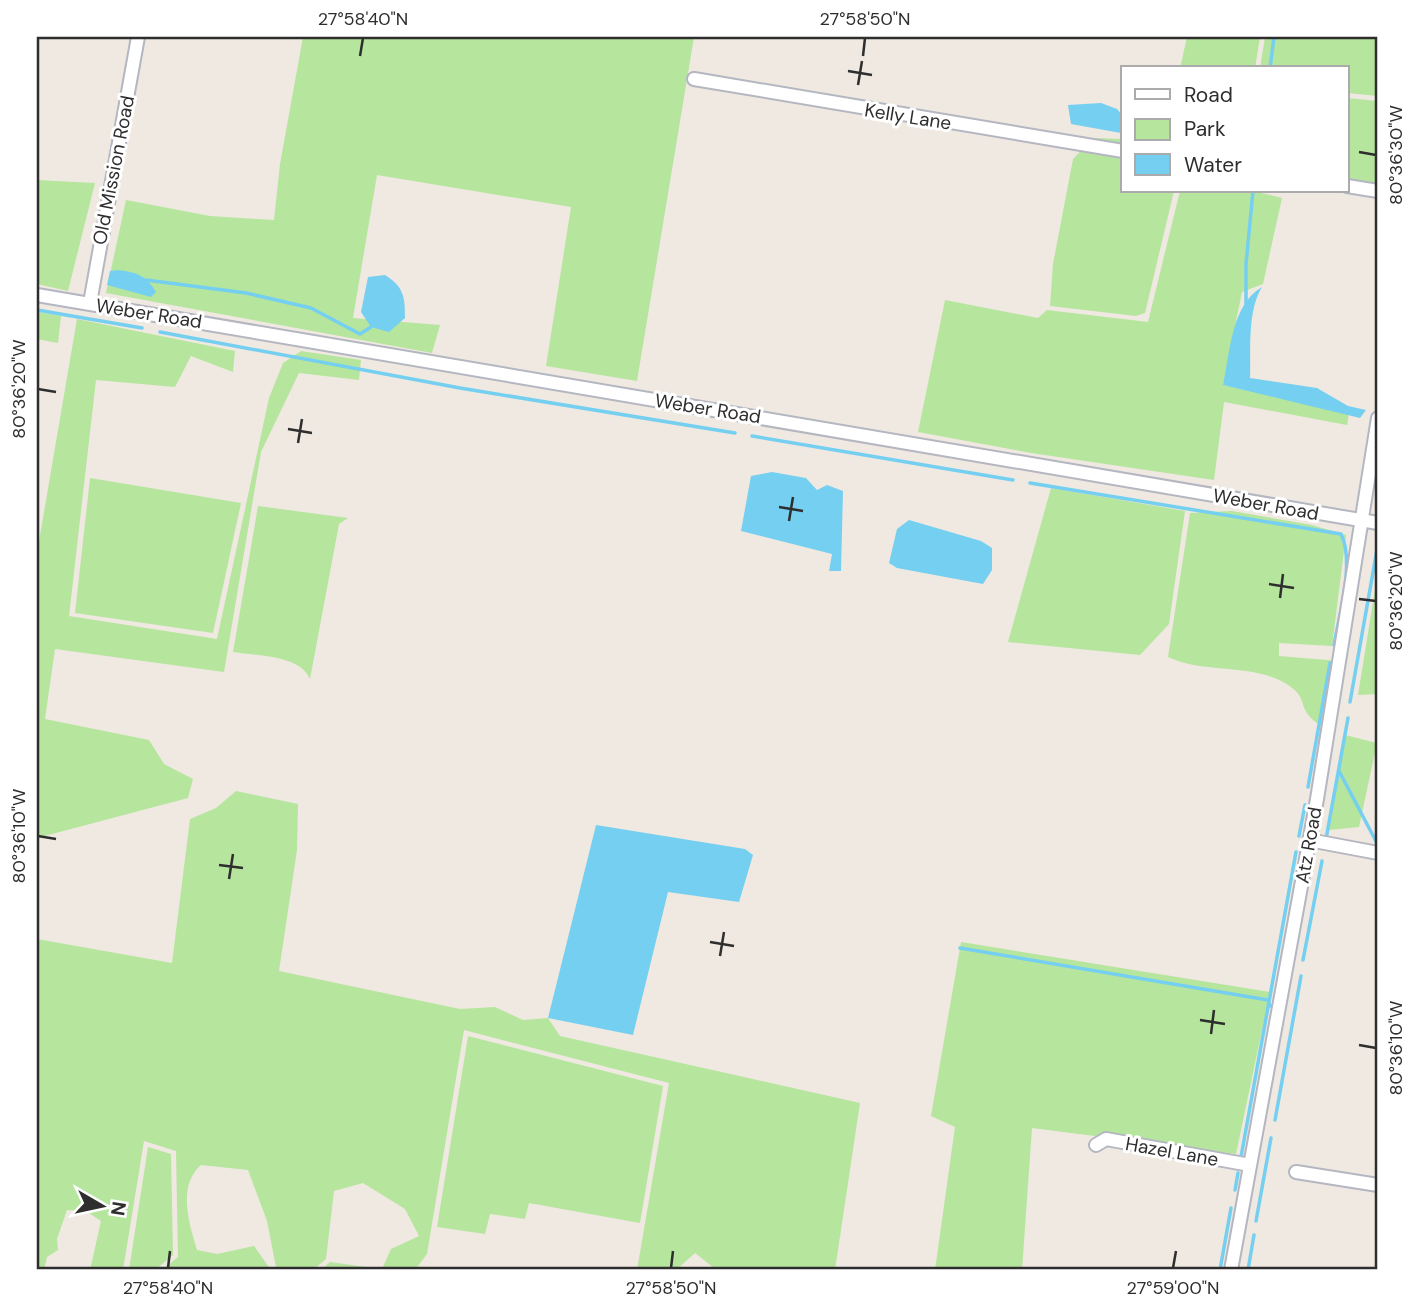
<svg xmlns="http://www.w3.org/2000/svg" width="1415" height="1307" font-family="'DM Sans',sans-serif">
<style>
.green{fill:#b6e59e}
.water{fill:#75cff0}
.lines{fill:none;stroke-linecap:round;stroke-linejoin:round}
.stream{stroke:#75cff0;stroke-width:3.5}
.minor-casing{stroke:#b4b7c1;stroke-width:16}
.minor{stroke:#fff;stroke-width:12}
.ticks{fill:none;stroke:#2e2e2e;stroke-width:2.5}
.labels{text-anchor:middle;stroke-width:6;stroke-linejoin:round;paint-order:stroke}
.street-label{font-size:19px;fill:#2e2e2e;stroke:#fff}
.neatline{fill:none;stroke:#2e2e2e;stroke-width:2.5}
.ticks-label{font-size:18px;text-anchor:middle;fill:#2e2e2e}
</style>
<rect width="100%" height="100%" fill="#efe9e1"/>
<!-- green -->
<path class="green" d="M303 37H694L637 381 546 366 571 207 377 175 353 318 440 325 432 353 106 293 126 200 210 216 274 220 280 164Z
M1187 37H1260L1255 68H1180Z
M1265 37H1378V96L1347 93V68H1260Z
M1347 98 1378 101V195L1342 191H1347Z
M1093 138 1123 139V191H1174L1145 313 1136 316 1050 306 1053 264 1073 159Z
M37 180 95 183 68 291 37 284Z
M1180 191H1253L1282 198 1263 284 1242 292 1223 385 1349 413 1347 425 1224 402 1214 480 1031 453 918 432 945 300 1038 318 1047 310 1148 322Z
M37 312 61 316 58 343 37 339Z
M77 319 235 351 233 372 191 356 175 387 96 380 69 616 217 639 269 398 283 363 301 351 361 360 359 380 299 373 261 452 224 672 55 649 45 719 149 740 164 764 193 779 188 798 37 838V553Z
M90 478 241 503 213 633 75 613Z
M1051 488 1185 511 1169 624 1140 655 1008 642Z
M258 506 348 518 339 524 310 679C300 655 257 656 233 652Z
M1232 511 1312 525 1346 535 1332 646 1279 643V656L1339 661 1328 729C1322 726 1314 722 1310 717 1298 703 1308 697 1285 683 1250 663 1204 674 1168 657L1190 513Z
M1378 571V694L1358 695Z
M1345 735 1377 743 1359 827 1329 830Z
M236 791 298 804 297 850 279 971 460 1009 495 1007 523 1020 548 1018 560 1036 860 1103 835 1270H707L714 1268 695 1253 676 1270H637L669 1083 464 1030 427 1254 415 1270 382 1269 391 1249 419 1236 405 1209 363 1183 334 1191 326 1259 313 1270H280L276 1267 267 1221 248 1170 201 1165C177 1186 189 1223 197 1250L217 1254 254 1246 271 1270H162L178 1257 176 1151 144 1141 123 1270H90L101 1221 86 1211 67 1210 57 1239 58 1250 47 1257 44 1270H37V939L172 963 190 819 216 808Z
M961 942 1270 992 1236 1154 1032 1128 1022 1270H935L955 1127 931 1116Z
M468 1036 663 1086 640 1223 529 1203 525 1219 490 1214 485 1234 437 1227Z
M148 1147 171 1154 173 1255 155 1270H129Z
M330 1262 366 1267 365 1270H321Z"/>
<!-- water -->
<path class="water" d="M1101 103 1117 109 1123 116 1121 133 1071 124 1068 105Z
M118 270C136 272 147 276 156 292L151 297 107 285 110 271Z
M385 275C404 287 405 297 405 318L389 332 371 327 361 312 368 277Z
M1262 287C1247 311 1251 351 1250 378L1317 388 1348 406 1366 410 1360 418 1223 385C1230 353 1231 305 1262 287Z
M772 472 806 478 817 490 827 485 843 491 841 571H829L832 554 741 531 751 476Z
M909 520 981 541 992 548V570L983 584 897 568 889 563 897 529Z
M596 825 745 849 753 855 739 902 668 892 633 1035 548 1018Z"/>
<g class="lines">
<!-- stream -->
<path class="stream" d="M1270 68 1274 37
M146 280 246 293 311 308 360 334 371 327
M1246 304V264L1253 191
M37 310 142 328
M160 332 460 388 735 433
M752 436 1013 480
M1030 483 1341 534C1355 562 1339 615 1334 645
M1350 702 1378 544
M1339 771 1378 845
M1308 787 1330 663
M1299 836 1305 805
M1326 839 1348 718
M960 948 1268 1000 1270 1006
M1303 960 1322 861
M1275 1120 1301 976
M1241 1157 1296 852
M1235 1190 1238 1173
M1256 1221 1271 1138
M1220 1270 1231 1208
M1248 1270 1254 1235"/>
<defs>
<path id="minor" d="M694 79 1123 151
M1347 186 1378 191
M37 295 1378 523
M90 303 138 37
M1309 840 1378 853
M1096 1145 1106 1139 1250 1165
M1296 1172 1378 1185
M1231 1270 1317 799 1378 418"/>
</defs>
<!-- minor casing -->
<use href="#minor" class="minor-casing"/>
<!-- minor -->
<use href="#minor" class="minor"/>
</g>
<!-- ticks -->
<path class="ticks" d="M360 56 363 38M863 56 865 38M848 71 872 75M858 85 862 61M1359 152 1376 155M38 389 56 392M288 429 312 433M298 443 302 419M779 507 803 511M789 521 793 497M1269 584 1294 588M1280 598 1283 574M1359 599 1376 601M38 836 56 839M219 865 243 868M229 879 233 854M710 942 734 946M720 956 724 932M1200 1020 1225 1024M1211 1034 1214 1010M1359 1045 1376 1048M168 1268 170 1251M671 1268 673 1251M1173 1268 1176 1251"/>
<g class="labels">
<!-- street labels -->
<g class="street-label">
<text transform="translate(908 116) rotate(9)" y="7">Kelly Lane</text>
<text transform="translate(113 170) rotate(-79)" y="7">Old Mission Road</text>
<text transform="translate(149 313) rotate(9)" y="7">Weber Road</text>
<text transform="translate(708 408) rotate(9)" y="7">Weber Road</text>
<text transform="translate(1266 504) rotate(10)" y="7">Weber Road</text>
<text transform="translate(1308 845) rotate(-80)" y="7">Atz Road</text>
<text transform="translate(1172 1151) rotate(10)" y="7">Hazel Lane</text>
</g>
</g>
<!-- border -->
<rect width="1415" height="1307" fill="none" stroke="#ffffff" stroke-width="77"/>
<!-- legend -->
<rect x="1121" y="66" width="228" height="126" fill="#ffffff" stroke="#ababab" stroke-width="2"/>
<rect x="1135" y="89" width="35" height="10" fill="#ffffff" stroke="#ababab" stroke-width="2"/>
<text x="1184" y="102" font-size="21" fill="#2e2e2e">Road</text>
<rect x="1135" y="119" width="35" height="21" fill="#b6e59e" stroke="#ababab" stroke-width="2"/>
<text x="1184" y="136" font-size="21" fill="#2e2e2e">Park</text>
<rect x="1135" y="154" width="35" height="21" fill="#75cff0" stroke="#ababab" stroke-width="2"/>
<text x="1184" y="172" font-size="21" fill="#2e2e2e">Water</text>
<!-- north arrow -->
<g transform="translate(102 1206) rotate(99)" stroke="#ffffff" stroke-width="5" paint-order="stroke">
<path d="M0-5L12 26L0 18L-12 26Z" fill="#2e2e2e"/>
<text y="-10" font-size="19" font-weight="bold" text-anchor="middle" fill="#2e2e2e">N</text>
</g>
<rect x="38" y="38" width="1338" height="1230" class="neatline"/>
<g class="ticks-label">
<text x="363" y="25">27°58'40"N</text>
<text x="865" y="25">27°58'50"N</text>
<text transform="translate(1396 155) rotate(-90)" y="6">80°36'30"W</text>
<text transform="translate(19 389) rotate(-90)" y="6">80°36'20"W</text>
<text transform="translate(1396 601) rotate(-90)" y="6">80°36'20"W</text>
<text transform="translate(19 836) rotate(-90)" y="6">80°36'10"W</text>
<text transform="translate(1396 1048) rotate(-90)" y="6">80°36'10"W</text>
<text x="168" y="1294">27°58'40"N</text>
<text x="671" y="1294">27°58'50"N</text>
<text x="1173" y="1294">27°59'00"N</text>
</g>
</svg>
